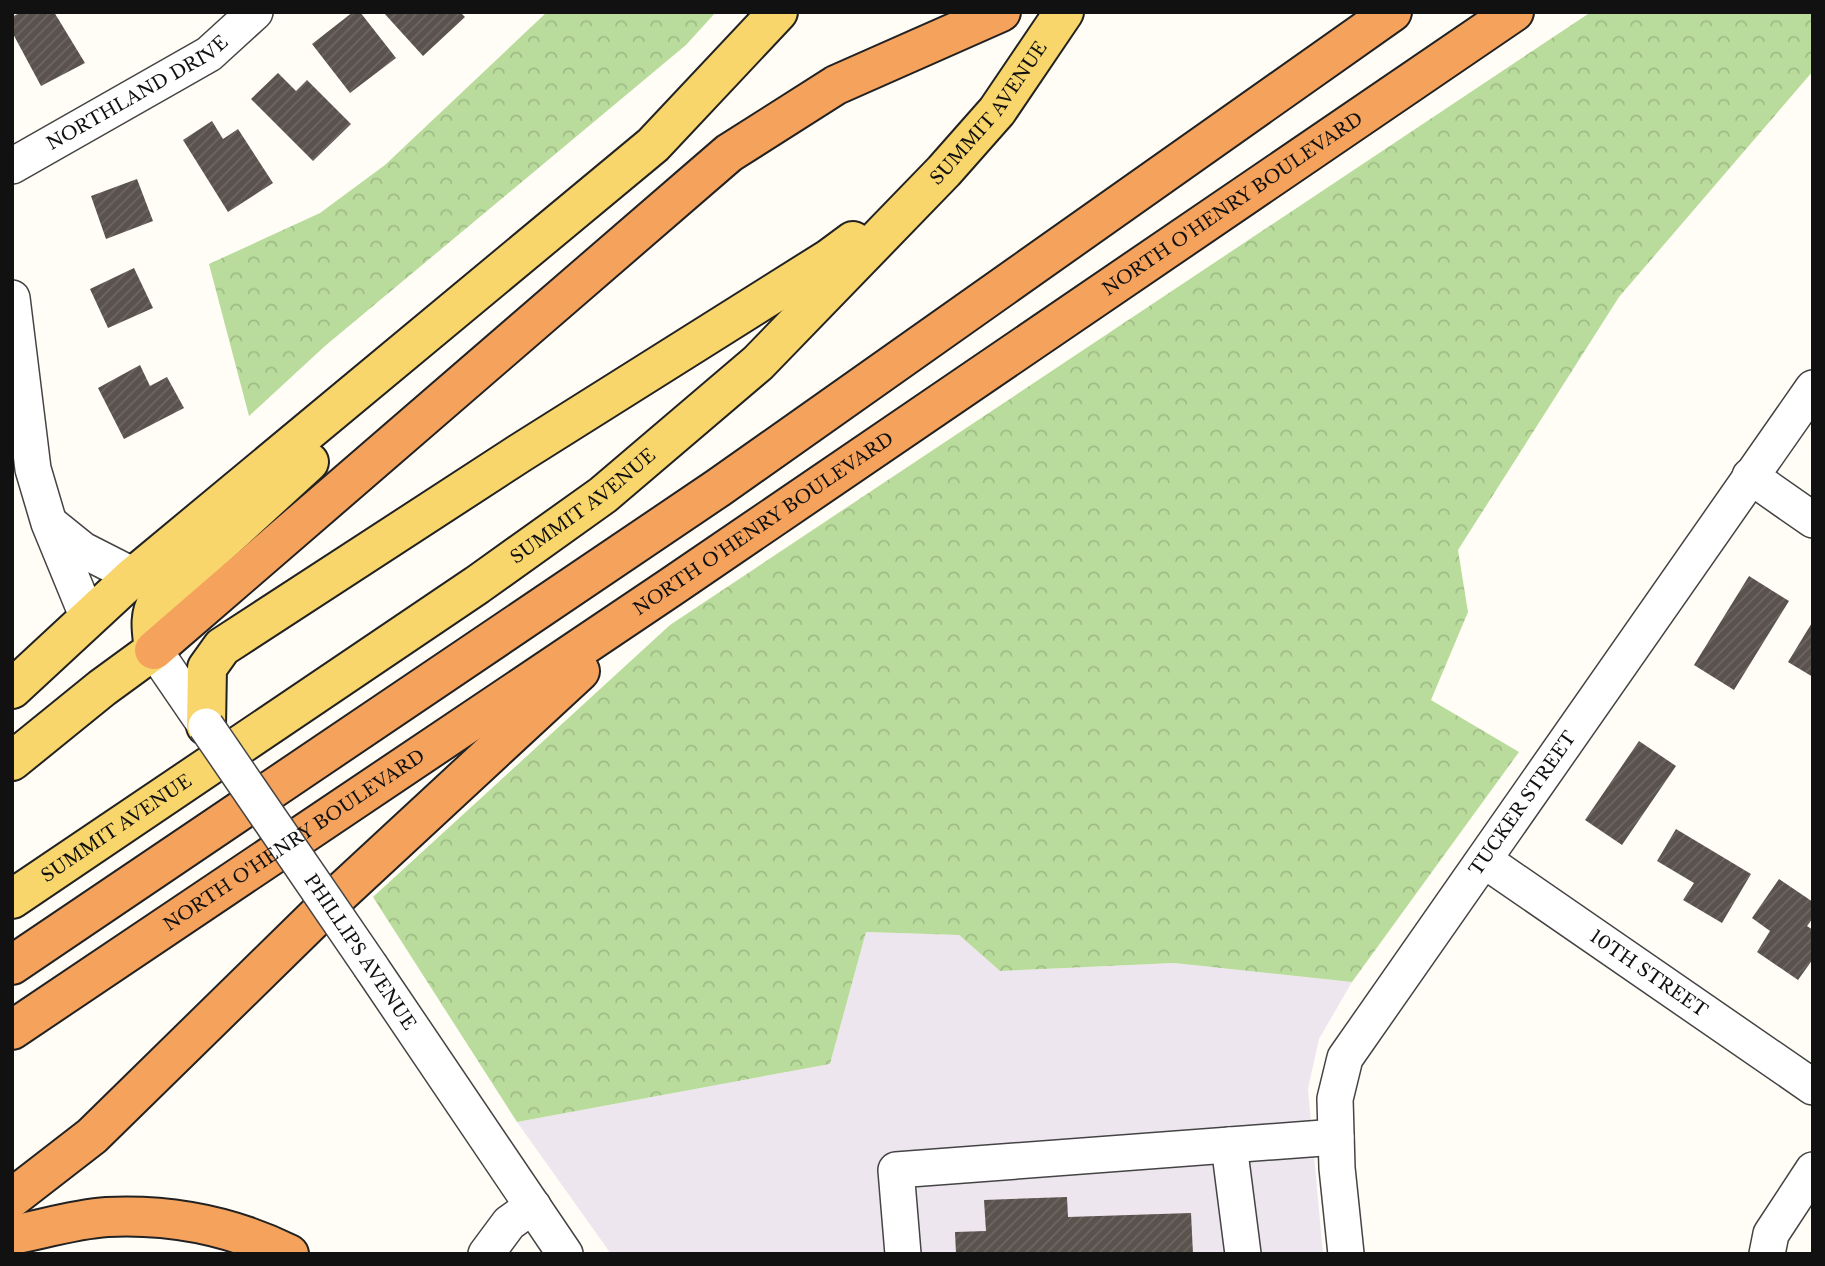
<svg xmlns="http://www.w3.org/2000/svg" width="1825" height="1266" font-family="'Libre Baskerville',serif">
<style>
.industrial{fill:#eee6ef}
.forest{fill:url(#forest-crowns)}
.building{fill:url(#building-hatch)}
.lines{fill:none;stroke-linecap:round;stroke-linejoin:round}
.minor-casing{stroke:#444;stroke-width:38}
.major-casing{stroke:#222;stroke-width:42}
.highway-casing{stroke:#222;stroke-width:42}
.minor{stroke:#fff;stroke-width:35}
.major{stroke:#f9d66b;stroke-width:38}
.highway{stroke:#f5a25d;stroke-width:38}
.minor-bridge-casing{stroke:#444;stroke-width:38;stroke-linecap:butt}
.minor-bridge{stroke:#fff;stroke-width:35}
.labels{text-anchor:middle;stroke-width:7;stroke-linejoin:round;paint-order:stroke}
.street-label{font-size:18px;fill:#111;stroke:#fff}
</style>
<defs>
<pattern id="forest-crowns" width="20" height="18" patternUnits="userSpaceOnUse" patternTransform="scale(1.75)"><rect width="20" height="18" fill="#b9dc9c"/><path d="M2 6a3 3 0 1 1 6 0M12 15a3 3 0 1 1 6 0" fill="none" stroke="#9ebc85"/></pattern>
<pattern id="building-hatch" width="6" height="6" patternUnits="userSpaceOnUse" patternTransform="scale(1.75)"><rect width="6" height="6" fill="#5a524d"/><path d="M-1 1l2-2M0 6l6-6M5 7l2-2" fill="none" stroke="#6d6662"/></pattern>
</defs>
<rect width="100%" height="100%" fill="#fffdf5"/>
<!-- industrial -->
<path class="industrial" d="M866 932 959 935 1000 971 1174 963 1352 982 1319 1039 1308 1089 1323 1254H611L517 1122 830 1064Z"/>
<!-- forest -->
<path class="forest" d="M547 12H716L686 45 325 346 249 416 209 264 320 213 385 165Z
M1591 12H1813V71L1619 297 1458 550 1468 612 1431 700 1519 752 1352 982 1174 963 1000 971 959 935 866 932 830 1064 517 1122 373 897 670 625Z"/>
<!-- building -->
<path class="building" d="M21 12H54L85 63 41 86 12 32V17Z
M353 12H360L396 58 350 93 312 44Z
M383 12H460L465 17 423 56Z
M278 73 296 91 307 80 351 124 313 161 251 99Z
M212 121 223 139 238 129 273 183 228 212 183 140Z
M137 179 153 221 106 239 91 196Z
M134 268 153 308 108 328 90 289Z
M140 365 150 386 167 377 184 408 124 439 98 388Z
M1749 576 1789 601 1734 690 1694 665Z
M1813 621V677L1788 662Z
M1639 741 1676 766 1622 845 1585 820Z
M1676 829 1751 874 1722 923 1683 900 1694 883 1657 861Z
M1779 879 1813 902V918L1807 926 1813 930V959L1798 980 1757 952 1770 931 1752 918Z
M1067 1197 1068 1217 1191 1213 1193 1254H956L955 1232 986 1231 984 1200Z"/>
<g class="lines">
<defs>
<g id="minor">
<path id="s1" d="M12 166 209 54 255 12"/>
<path d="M12 298 33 469 49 523 88 618"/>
<path d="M1750 476 1813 520"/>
<path d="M52 525 83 550 134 576"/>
<path d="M154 650 206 726"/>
<path id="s2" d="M1484 860 1813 1087"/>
<path d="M371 967 565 1254"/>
<path d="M1229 1145 1243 1254"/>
<path d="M486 1254 509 1223 533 1206"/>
<path d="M903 1254 896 1170 1336 1137"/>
<path id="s3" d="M1346 1254 1337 1168 1335 1099 1345 1058 1813 388"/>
<path d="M1767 1254 1771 1234 1813 1170"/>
</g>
<g id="major">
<path d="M12 689 134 576 653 145 778 12"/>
<path d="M206 726 207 668 222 647 520 453 830 258 853 241"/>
<path d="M12 761 102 688 154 650C152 632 148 617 158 600L309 462"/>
<path id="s4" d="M12 899 477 585 603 495 758 363 944 171 997 111 1064 12"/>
</g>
<g id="highway">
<path d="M154 650 729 153 836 85 1001 12"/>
<path d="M12 965 718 488 1392 12"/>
<path id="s5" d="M12 1030 671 587 1514 12"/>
<path d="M12 1198 92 1136 335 898 580 671"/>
<path d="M12 1235C43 1229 76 1219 107 1217 170 1214 232 1226 289 1254"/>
</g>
</defs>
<!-- minor casing -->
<use href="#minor" class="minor-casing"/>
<!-- major casing -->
<use href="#major" class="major-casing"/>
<!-- highway casing -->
<use href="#highway" class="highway-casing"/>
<!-- minor -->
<use href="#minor" class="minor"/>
<!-- major -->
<use href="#major" class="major"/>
<!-- highway -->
<use href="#highway" class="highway"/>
<defs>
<path id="minor-bridge" d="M206 726 371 967"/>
</defs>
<!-- minor-bridge casing -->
<use href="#minor-bridge" class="minor-bridge-casing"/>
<!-- minor-bridge -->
<use href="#minor-bridge" class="minor-bridge"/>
</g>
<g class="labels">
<!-- street labels -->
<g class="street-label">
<text dy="6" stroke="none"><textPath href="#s1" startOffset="145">NORTHLAND DRIVE</textPath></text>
<text dy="6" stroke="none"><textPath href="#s4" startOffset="1260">SUMMIT AVENUE</textPath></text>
<text dy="6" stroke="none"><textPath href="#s5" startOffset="1474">NORTH O'HENRY BOULEVARD</textPath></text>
<text dy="6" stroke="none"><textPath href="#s4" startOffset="693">SUMMIT AVENUE</textPath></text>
<text dy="6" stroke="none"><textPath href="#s5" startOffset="906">NORTH O'HENRY BOULEVARD</textPath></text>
<text dy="6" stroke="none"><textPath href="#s3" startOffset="508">TUCKER STREET</textPath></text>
<text dy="6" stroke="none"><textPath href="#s4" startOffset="126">SUMMIT AVENUE</textPath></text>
<text dy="6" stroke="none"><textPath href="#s5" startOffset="340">NORTH O'HENRY BOULEVARD</textPath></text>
<text transform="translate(360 952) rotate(56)" y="6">PHILLIPS AVENUE</text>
<text dy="6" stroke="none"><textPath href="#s2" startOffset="200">10TH STREET</textPath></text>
</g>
</g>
<!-- border -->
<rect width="1825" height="1266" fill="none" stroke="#111111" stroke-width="28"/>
</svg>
